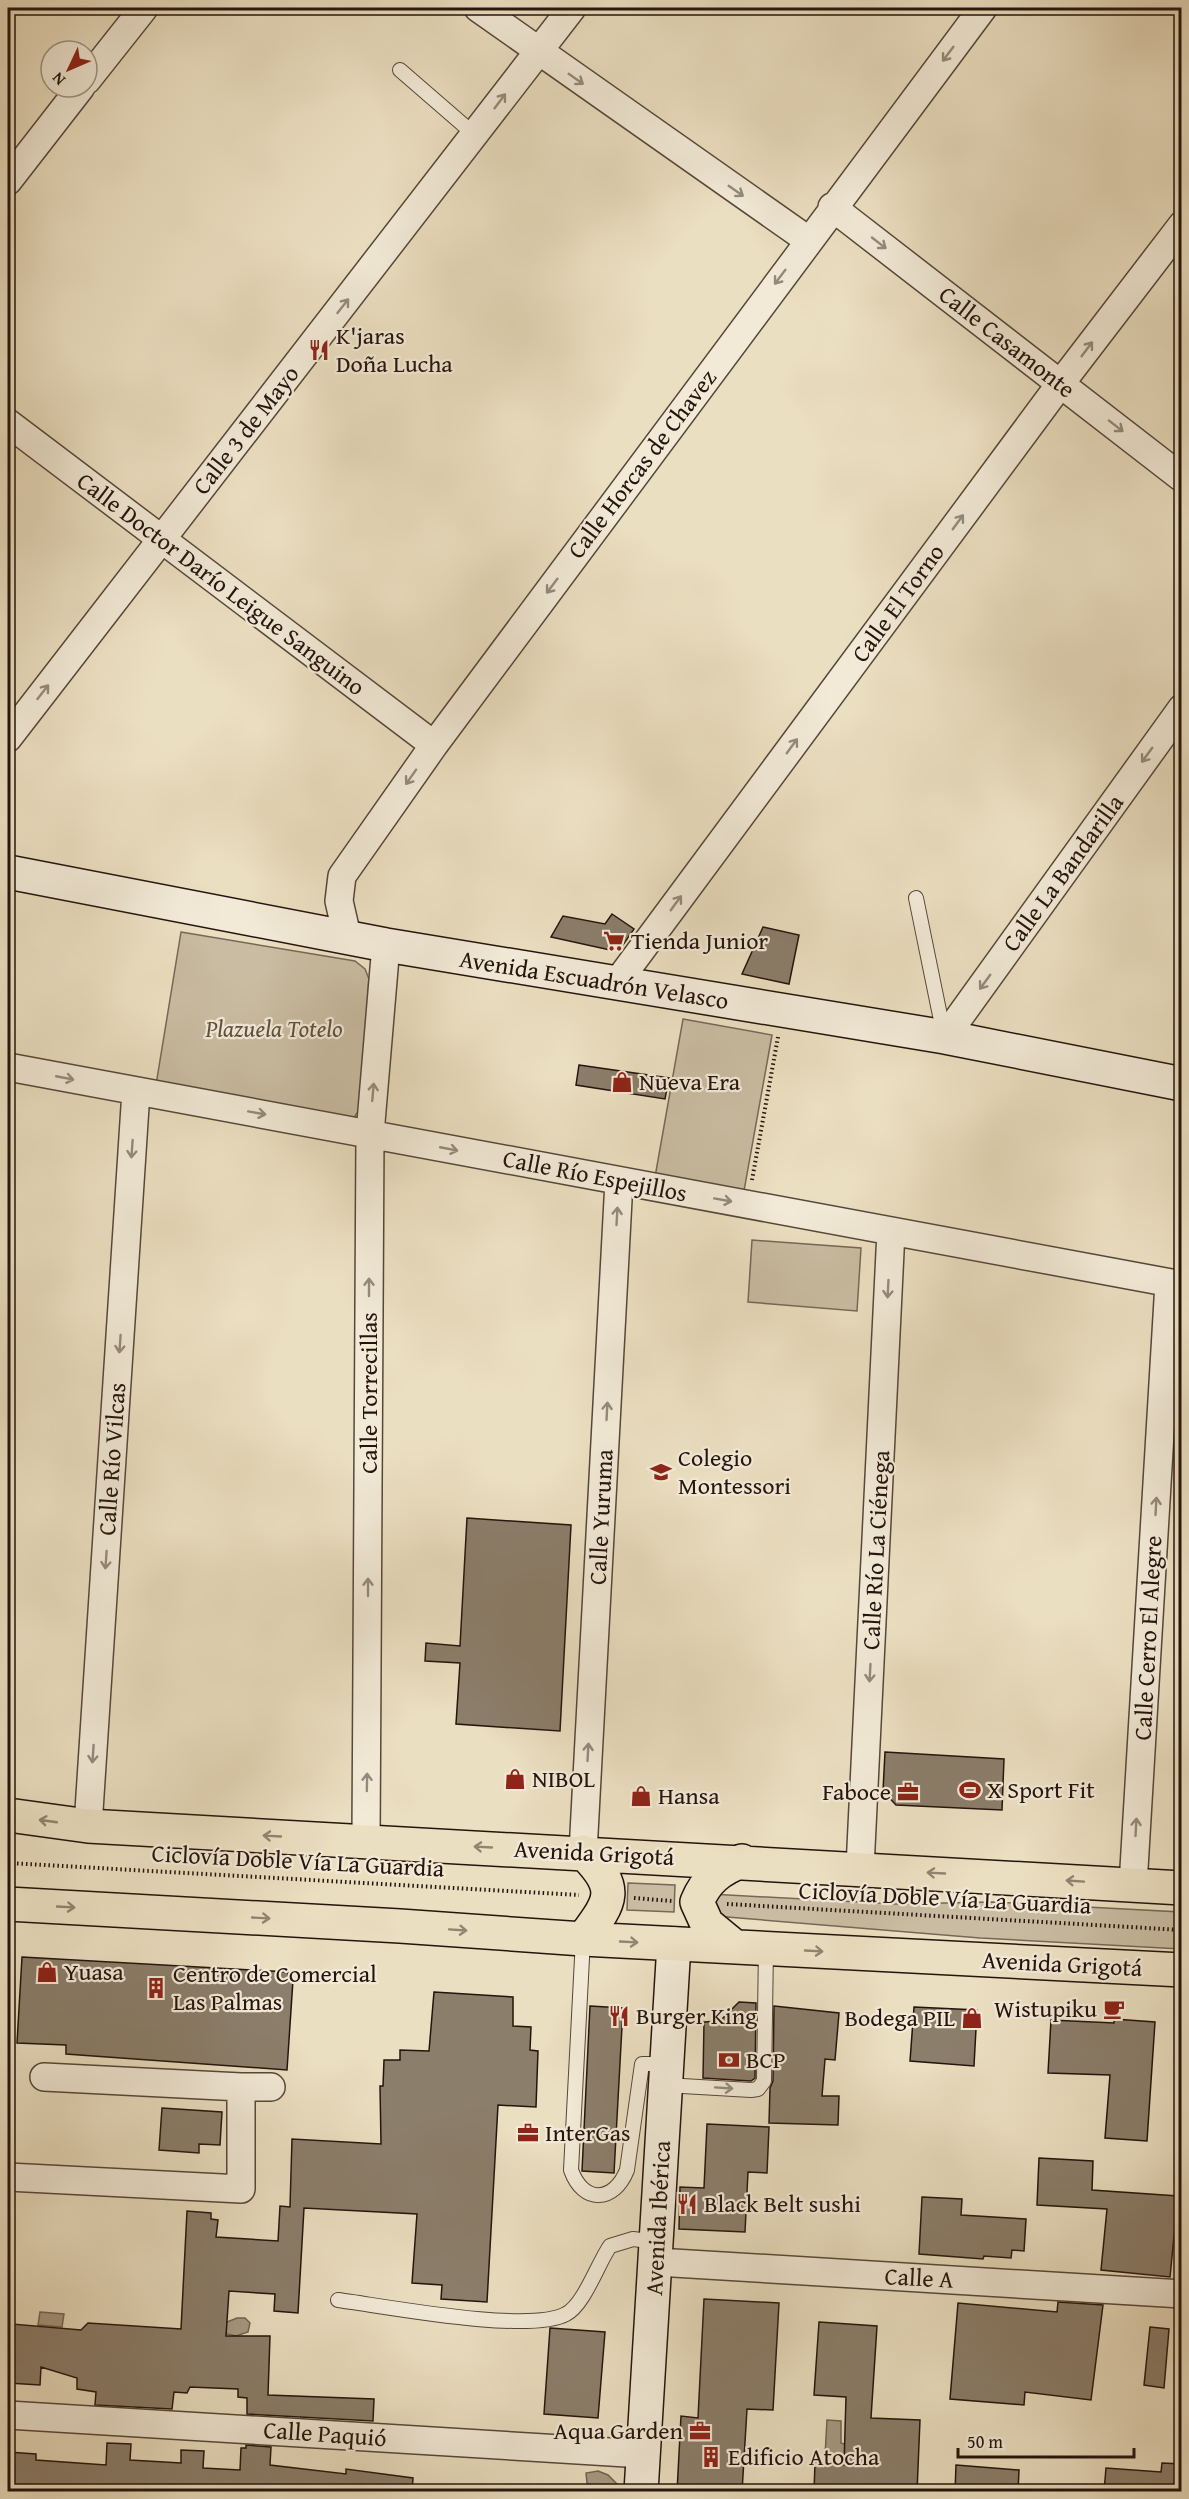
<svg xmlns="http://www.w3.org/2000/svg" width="1189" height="2499" font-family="'Gentium Book Plus',serif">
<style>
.green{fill:#c9bca2;stroke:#766858;stroke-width:1.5}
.water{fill:#a79a84;stroke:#736454;stroke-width:1.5}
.building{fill:#8b7e6b;stroke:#24140d;stroke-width:1.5}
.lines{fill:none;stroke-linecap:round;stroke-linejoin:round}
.lane-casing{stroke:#56473a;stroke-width:16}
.street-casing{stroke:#56473a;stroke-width:30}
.secondary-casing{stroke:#24140d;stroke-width:36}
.primary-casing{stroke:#24140d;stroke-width:36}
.path{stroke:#24140d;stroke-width:4;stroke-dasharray:1.5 3;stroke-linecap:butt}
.lane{stroke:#f2ead7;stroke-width:14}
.street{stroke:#f2ead7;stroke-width:27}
.secondary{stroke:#f2ead7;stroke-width:33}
.primary{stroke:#ebdfc1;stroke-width:33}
.oneway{stroke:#958a7c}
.oneway2{stroke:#918470}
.labels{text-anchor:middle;stroke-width:4.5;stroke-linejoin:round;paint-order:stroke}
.poi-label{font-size:24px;fill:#24140d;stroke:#f2ead7;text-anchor:start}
.street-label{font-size:24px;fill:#24140d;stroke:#f2ead7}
.park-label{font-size:24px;font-style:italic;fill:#5e4f41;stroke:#f2ead7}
</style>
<rect width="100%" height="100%" fill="#ebdfc1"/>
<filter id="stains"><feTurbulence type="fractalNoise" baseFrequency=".00333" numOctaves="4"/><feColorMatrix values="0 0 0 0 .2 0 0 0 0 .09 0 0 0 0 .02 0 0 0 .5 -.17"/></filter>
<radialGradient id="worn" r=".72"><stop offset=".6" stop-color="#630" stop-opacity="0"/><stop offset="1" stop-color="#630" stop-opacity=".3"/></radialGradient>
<!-- green -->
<path class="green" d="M181 932 355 961 365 969 369 979 360 1109 352 1120 155 1091Z
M683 1019 772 1035 744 1191 655 1177Z
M752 1240 861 1248 857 1311 748 1302Z
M628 1883 675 1885 674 1912 627 1910Z
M710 1894 896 1904 993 1902 1181 1912V1949L980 1938 715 1916Z"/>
<!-- water -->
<path class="water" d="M40 2312 64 2314 62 2327 38 2325Z
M237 2318H245L250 2323 248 2332 236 2336 223 2333 222 2324Z
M827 2420 841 2421V2443L847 2445V2457L825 2456Z
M598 2471 608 2475 617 2484V2491H605L587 2483 586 2473Z"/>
<!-- building -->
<path class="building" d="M612 914 634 929 623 945 610 950 551 937 563 916 605 924Z
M763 927 799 935 789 984 742 974Z
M579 1065 669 1078 665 1099 576 1085Z
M467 1518 571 1525 560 1731 456 1724 460 1663 425 1661 426 1643 460 1646Z
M885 1752 1004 1759 1002 1810 896 1805 883 1791Z
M22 1957 288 1972V1980H293L287 2070 66 2054V2045L17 2043Z
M434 1992 513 1997V2026L531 2027 530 2050 538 2051 536 2107 498 2105 487 2302 441 2299 442 2285 412 2283 417 2214 304 2208 298 2313 274 2311 275 2294 229 2291 226 2336H270L268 2395 374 2399 373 2421 247 2414V2398L238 2397V2389L190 2387 187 2393 174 2392 172 2409 95 2405 96 2392 77 2389V2378L41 2367 40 2385 8 2383V2327L12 2328V2324L81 2330 88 2323 181 2329 187 2211 211 2213V2219L218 2220 216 2237 278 2241 280 2206 290 2207 292 2139 381 2144 380 2086H383L384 2060H400V2050L429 2051Z
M739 2002 756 2003 755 2078 751 2081 703 2078 704 2022 720 2021Z
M590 2006 623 2008 614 2173 582 2171Z
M774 2006 839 2013 835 2060 825 2059 822 2096H839L838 2125 769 2123 770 2088 773 2081Z
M914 2007 977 2010 974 2066 910 2061Z
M1114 2019 1155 2022 1147 2141 1105 2138 1110 2075 1048 2073 1051 2020 1114 2023Z
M162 2108 222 2112 220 2145 199 2144V2153L159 2150Z
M707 2124 769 2127 767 2173 748 2172 745 2232 679 2229 680 2187 704 2188Z
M1039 2158 1093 2161 1092 2190 1178 2196 1170 2277 1101 2270 1107 2209 1037 2205Z
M922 2197 962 2199 961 2215 1026 2219 1024 2251 1012 2250 1011 2258 984 2256 983 2259 919 2254Z
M704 2299 779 2303 773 2410 747 2409 742 2492H677L681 2416 698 2418Z
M1058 2302 1103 2305 1091 2400 1025 2392 1024 2405 950 2399 958 2303 1057 2312Z
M819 2322 877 2326 871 2418 920 2420 917 2492H814L815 2463 844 2465 846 2397 814 2395Z
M1150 2327 1169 2329 1164 2388 1144 2385Z
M550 2328 605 2332 598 2418 544 2414Z
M107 2443 131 2444 130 2460 181 2463V2450L204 2451 203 2468 240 2470 241 2448H246V2445L271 2447 270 2465 346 2474V2469L413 2478 412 2492H8V2452L36 2454V2460L106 2465Z
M1162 2463 1182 2464V2492H1104L1106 2468 1161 2472Z
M956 2465 1019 2470 1018 2492H955Z"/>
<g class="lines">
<defs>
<path id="lane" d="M400 70 475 135
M916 898 944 1035
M583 1939 571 2170C583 2204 614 2203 627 2170L642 2064H666
M665 2085 751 2090 758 2089 764 2081 766 1949
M338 2300C384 2306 529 2334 566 2314 584 2305 598 2263 610 2246L633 2239 657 2242"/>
<path id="street" d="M478 8 808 240
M87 80 144 8
M8 181 81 87
M832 207 1182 478
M8 423 434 745
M8 738 572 8
M347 936 339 901 342 876 434 745 983 8
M616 984 1061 383 1182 225
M945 1037 1182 708
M8 1067 1182 1285
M88 1826 136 1091
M366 1840 370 1134 386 945
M583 1852 619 1181
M860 1868 891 1231
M1133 1885 1169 1283
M241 2087H271
M8 2177 241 2189V2087L44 2077
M657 2262 1182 2294
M8 2415 643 2454"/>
<path id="secondary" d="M8 872 386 945 945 1037 1182 1084
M641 2492 674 1944"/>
<path id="primary" d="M8 1815 88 1826 1182 1888
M583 1852C621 1890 611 1901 583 1939
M8 1904 400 1926 583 1939 1182 1970
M735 1947 707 1924 697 1902C706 1880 720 1869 742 1861"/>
</defs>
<!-- lane casing -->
<use href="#lane" class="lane-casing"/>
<!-- street casing -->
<use href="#street" class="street-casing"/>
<!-- secondary casing -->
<use href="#secondary" class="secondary-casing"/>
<!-- primary casing -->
<use href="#primary" class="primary-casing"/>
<!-- path -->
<path class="path" d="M752 1180 778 1037
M8 1863 579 1895
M634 1898 672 1901
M727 1904 1182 1930"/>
<!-- lane -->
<use href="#lane" class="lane"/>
<!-- street -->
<use href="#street" class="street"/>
<!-- secondary -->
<use href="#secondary" class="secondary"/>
<!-- primary -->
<use href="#primary" class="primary"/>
</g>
<!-- one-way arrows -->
<defs><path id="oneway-shaft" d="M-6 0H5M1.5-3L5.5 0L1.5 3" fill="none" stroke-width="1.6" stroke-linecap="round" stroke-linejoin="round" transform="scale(1.5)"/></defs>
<g class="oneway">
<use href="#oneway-shaft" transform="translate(948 54) rotate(127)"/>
<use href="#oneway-shaft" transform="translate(576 79) rotate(35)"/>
<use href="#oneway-shaft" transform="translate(500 101) rotate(-53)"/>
<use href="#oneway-shaft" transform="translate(736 191) rotate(35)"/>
<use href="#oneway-shaft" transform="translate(879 243) rotate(38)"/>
<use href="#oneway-shaft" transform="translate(780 277) rotate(127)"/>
<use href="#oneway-shaft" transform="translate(343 306) rotate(-52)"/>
<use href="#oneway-shaft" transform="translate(1087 349) rotate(-53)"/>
<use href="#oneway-shaft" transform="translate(1116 426) rotate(38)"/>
<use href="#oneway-shaft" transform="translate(958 522) rotate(-54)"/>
<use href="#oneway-shaft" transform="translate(552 586) rotate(127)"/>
<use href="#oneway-shaft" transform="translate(43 692) rotate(-52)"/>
<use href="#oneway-shaft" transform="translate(792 746) rotate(-54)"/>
<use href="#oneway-shaft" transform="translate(1147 755) rotate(126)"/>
<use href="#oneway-shaft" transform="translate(411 777) rotate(125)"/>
<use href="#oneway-shaft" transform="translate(676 903) rotate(-54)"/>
<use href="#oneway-shaft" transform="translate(985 982) rotate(126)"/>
<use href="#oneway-shaft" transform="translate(65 1078) rotate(11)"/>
<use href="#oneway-shaft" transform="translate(373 1092) rotate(-85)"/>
<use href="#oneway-shaft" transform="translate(257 1113) rotate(10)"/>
<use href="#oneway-shaft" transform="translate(132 1149) rotate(94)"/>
<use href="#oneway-shaft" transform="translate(449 1149) rotate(11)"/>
<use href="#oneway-shaft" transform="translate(723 1200) rotate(10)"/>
<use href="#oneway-shaft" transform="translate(617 1216) rotate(-87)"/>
<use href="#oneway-shaft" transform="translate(369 1287) rotate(-90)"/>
<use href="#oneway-shaft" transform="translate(888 1289) rotate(93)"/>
<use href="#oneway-shaft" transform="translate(120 1344) rotate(94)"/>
<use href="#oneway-shaft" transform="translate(607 1411) rotate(-87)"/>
<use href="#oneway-shaft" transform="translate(1156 1506) rotate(-87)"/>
<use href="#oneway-shaft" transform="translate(106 1560) rotate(94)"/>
<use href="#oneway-shaft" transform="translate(368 1587) rotate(-90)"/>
<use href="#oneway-shaft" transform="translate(870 1673) rotate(93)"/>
<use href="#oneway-shaft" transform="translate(588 1752) rotate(-87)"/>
<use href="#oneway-shaft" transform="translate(93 1754) rotate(94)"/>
<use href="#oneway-shaft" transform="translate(367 1782) rotate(-89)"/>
<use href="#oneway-shaft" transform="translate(1136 1827) rotate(-87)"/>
<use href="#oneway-shaft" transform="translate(724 2088) rotate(4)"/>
</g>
<g class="oneway2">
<use href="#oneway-shaft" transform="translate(48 1821) rotate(-172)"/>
<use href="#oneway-shaft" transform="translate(272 1836) rotate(-177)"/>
<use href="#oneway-shaft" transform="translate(483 1847) rotate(-177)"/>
<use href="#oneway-shaft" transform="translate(936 1873) rotate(-177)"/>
<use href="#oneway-shaft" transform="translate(1075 1881) rotate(-176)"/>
<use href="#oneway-shaft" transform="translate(66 1907) rotate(3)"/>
<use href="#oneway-shaft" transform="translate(261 1918) rotate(3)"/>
<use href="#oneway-shaft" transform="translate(458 1930) rotate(4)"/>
<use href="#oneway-shaft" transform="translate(629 1942) rotate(3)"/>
<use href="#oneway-shaft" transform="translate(814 1951) rotate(3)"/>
</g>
<!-- icons -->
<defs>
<symbol id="restaurant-bare" viewBox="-9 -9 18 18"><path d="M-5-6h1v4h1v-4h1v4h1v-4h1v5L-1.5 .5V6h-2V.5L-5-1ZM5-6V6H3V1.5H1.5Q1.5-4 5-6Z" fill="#8f2418" stroke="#f2ead7" stroke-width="2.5" paint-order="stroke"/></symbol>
<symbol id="supermarket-bare" viewBox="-9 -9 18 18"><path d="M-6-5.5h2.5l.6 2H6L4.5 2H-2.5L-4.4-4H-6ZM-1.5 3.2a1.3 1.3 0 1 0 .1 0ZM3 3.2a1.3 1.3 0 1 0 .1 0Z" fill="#8f2418" stroke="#f2ead7" stroke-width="2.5" paint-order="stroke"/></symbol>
<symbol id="shop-bare" viewBox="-9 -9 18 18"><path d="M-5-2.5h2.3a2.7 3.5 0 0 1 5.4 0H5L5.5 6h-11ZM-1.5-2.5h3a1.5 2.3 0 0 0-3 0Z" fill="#8f2418" stroke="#f2ead7" stroke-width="2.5" paint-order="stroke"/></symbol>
<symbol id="school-bare" viewBox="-9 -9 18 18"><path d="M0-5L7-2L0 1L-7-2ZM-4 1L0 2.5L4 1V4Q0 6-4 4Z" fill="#8f2418" stroke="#f2ead7" stroke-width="2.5" paint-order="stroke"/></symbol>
<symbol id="stadium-bare" viewBox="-9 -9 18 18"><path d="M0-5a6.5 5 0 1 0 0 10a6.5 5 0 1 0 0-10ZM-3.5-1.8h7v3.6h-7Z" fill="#8f2418" stroke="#f2ead7" stroke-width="2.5" paint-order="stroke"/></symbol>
<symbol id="office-bare" viewBox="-9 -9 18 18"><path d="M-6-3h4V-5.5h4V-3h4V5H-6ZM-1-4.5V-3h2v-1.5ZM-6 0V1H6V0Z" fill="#8f2418" stroke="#f2ead7" stroke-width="2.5" paint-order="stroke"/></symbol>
<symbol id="building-bare" viewBox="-9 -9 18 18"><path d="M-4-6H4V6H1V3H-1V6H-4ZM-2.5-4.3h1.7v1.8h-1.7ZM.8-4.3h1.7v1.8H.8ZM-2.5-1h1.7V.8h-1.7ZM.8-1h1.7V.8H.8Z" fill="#8f2418" stroke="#f2ead7" stroke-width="2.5" paint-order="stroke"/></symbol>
<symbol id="cafe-bare" viewBox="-9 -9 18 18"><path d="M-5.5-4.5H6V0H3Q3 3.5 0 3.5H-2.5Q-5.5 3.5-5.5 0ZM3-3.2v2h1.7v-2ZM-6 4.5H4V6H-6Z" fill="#8f2418" stroke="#f2ead7" stroke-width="2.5" paint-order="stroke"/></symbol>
<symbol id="bank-bare" viewBox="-9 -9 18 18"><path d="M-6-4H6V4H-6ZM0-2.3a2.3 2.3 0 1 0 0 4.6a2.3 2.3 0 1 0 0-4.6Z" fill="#8f2418" stroke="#f2ead7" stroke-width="2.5" paint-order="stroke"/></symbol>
</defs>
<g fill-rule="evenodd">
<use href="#restaurant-bare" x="304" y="335" width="30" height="30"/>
<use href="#supermarket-bare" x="599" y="926" width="30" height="30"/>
<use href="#shop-bare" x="607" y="1067" width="30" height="30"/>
<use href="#school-bare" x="646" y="1457" width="30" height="30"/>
<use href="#shop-bare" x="500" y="1764" width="30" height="30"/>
<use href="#stadium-bare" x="955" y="1775" width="30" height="30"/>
<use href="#office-bare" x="893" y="1777" width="30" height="30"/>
<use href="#shop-bare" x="626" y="1781" width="30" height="30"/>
<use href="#shop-bare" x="32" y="1957" width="30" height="30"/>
<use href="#building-bare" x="141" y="1973" width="30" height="30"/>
<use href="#cafe-bare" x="1099" y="1994" width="30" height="30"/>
<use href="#restaurant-bare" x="604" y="2001" width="30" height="30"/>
<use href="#shop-bare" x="957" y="2003" width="30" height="30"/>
<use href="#bank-bare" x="714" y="2045" width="30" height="30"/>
<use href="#office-bare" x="513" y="2118" width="30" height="30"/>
<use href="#restaurant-bare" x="672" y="2189" width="30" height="30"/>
<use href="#office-bare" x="685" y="2416" width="30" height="30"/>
<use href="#building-bare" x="696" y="2442" width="30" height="30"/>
</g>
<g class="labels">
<!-- poi labels -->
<g class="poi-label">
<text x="336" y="344">K'jaras<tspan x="336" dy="28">Doña Lucha</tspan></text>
<text x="631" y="949">Tienda Junior</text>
<text x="639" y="1090">Nueva Era</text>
<text x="678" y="1466">Colegio<tspan x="678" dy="28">Montessori</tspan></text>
<text x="532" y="1787">NIBOL</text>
<text x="987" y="1798">X Sport Fit</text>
<text x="891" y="1800" text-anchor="end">Faboce</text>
<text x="658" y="1804">Hansa</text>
<text x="64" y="1980">Yuasa</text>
<text x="173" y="1982">Centro de Comercial<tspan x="173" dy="28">Las Palmas</tspan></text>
<text x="1097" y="2017" text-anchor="end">Wistupiku</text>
<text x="636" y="2024">Burger King</text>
<text x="955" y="2026" text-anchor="end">Bodega PIL</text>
<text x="746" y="2068">BCP</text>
<text x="545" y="2141">InterGas</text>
<text x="704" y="2212">Black Belt sushi</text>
<text x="683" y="2439" text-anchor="end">Aqua Garden</text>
<text x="728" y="2465">Edificio Atocha</text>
</g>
<!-- street labels -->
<g class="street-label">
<text transform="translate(1007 342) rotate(38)" y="8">Calle Casamonte</text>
<text transform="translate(246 430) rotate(-52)" y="8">Calle 3 de Mayo</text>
<text transform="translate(642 464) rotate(-53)" y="8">Calle Horcas de Chavez</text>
<text transform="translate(221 584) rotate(37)" y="8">Calle Doctor Darío Leigue Sanguino</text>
<text transform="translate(898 603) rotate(-54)" y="8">Calle El Torno</text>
<text transform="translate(1063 873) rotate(-54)" y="8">Calle La Bandarilla</text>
<text transform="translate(594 980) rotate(9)" y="8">Avenida Escuadrón Velasco</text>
<text transform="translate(595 1176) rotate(11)" y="8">Calle Río Espejillos</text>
<text transform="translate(369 1393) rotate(-90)" y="8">Calle Torrecillas</text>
<text transform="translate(112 1459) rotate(-86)" y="8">Calle Río Vilcas</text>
<text transform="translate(601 1517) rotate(-87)" y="8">Calle Yuruma</text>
<text transform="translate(876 1550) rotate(-87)" y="8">Calle Río La Ciénega</text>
<text transform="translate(1148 1638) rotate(-87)" y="8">Calle Cerro El Alegre</text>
<text transform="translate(594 1853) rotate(3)" y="8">Avenida Grigotá</text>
<text transform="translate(298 1861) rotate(3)" y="8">Ciclovía Doble Vía La Guardia</text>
<text transform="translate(945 1898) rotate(3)" y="8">Ciclovía Doble Vía La Guardia</text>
<text transform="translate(1062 1964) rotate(3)" y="8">Avenida Grigotá</text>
<text transform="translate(658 2218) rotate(-87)" y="8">Avenida Ibérica</text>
<text transform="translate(919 2278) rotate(3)" y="8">Calle A</text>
<text transform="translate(325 2434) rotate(4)" y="8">Calle Paquió</text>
</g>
<!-- park labels -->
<g class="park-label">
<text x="274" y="1037">Plazuela Totelo</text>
</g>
</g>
<!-- margin -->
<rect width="1189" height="2499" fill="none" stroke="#ebdfc1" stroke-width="30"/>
<rect x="9" y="9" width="1171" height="2481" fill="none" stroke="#24140d" stroke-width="3"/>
<rect x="15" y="15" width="1159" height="2469" fill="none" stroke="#24140d" stroke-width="1.5"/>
<!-- north arrow -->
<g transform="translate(69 69) rotate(226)"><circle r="28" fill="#f2ead7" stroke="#a09486" stroke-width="1.5"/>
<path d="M0-4.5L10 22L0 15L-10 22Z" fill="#8f2418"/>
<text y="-9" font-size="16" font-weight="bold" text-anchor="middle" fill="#24140d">N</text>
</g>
<!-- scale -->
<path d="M958 2448v9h176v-9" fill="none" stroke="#24140d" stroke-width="3"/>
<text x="967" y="2448" font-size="18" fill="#24140d" stroke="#f2ead7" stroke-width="4.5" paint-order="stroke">50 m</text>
<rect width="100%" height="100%" filter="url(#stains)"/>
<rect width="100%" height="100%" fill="url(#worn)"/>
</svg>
